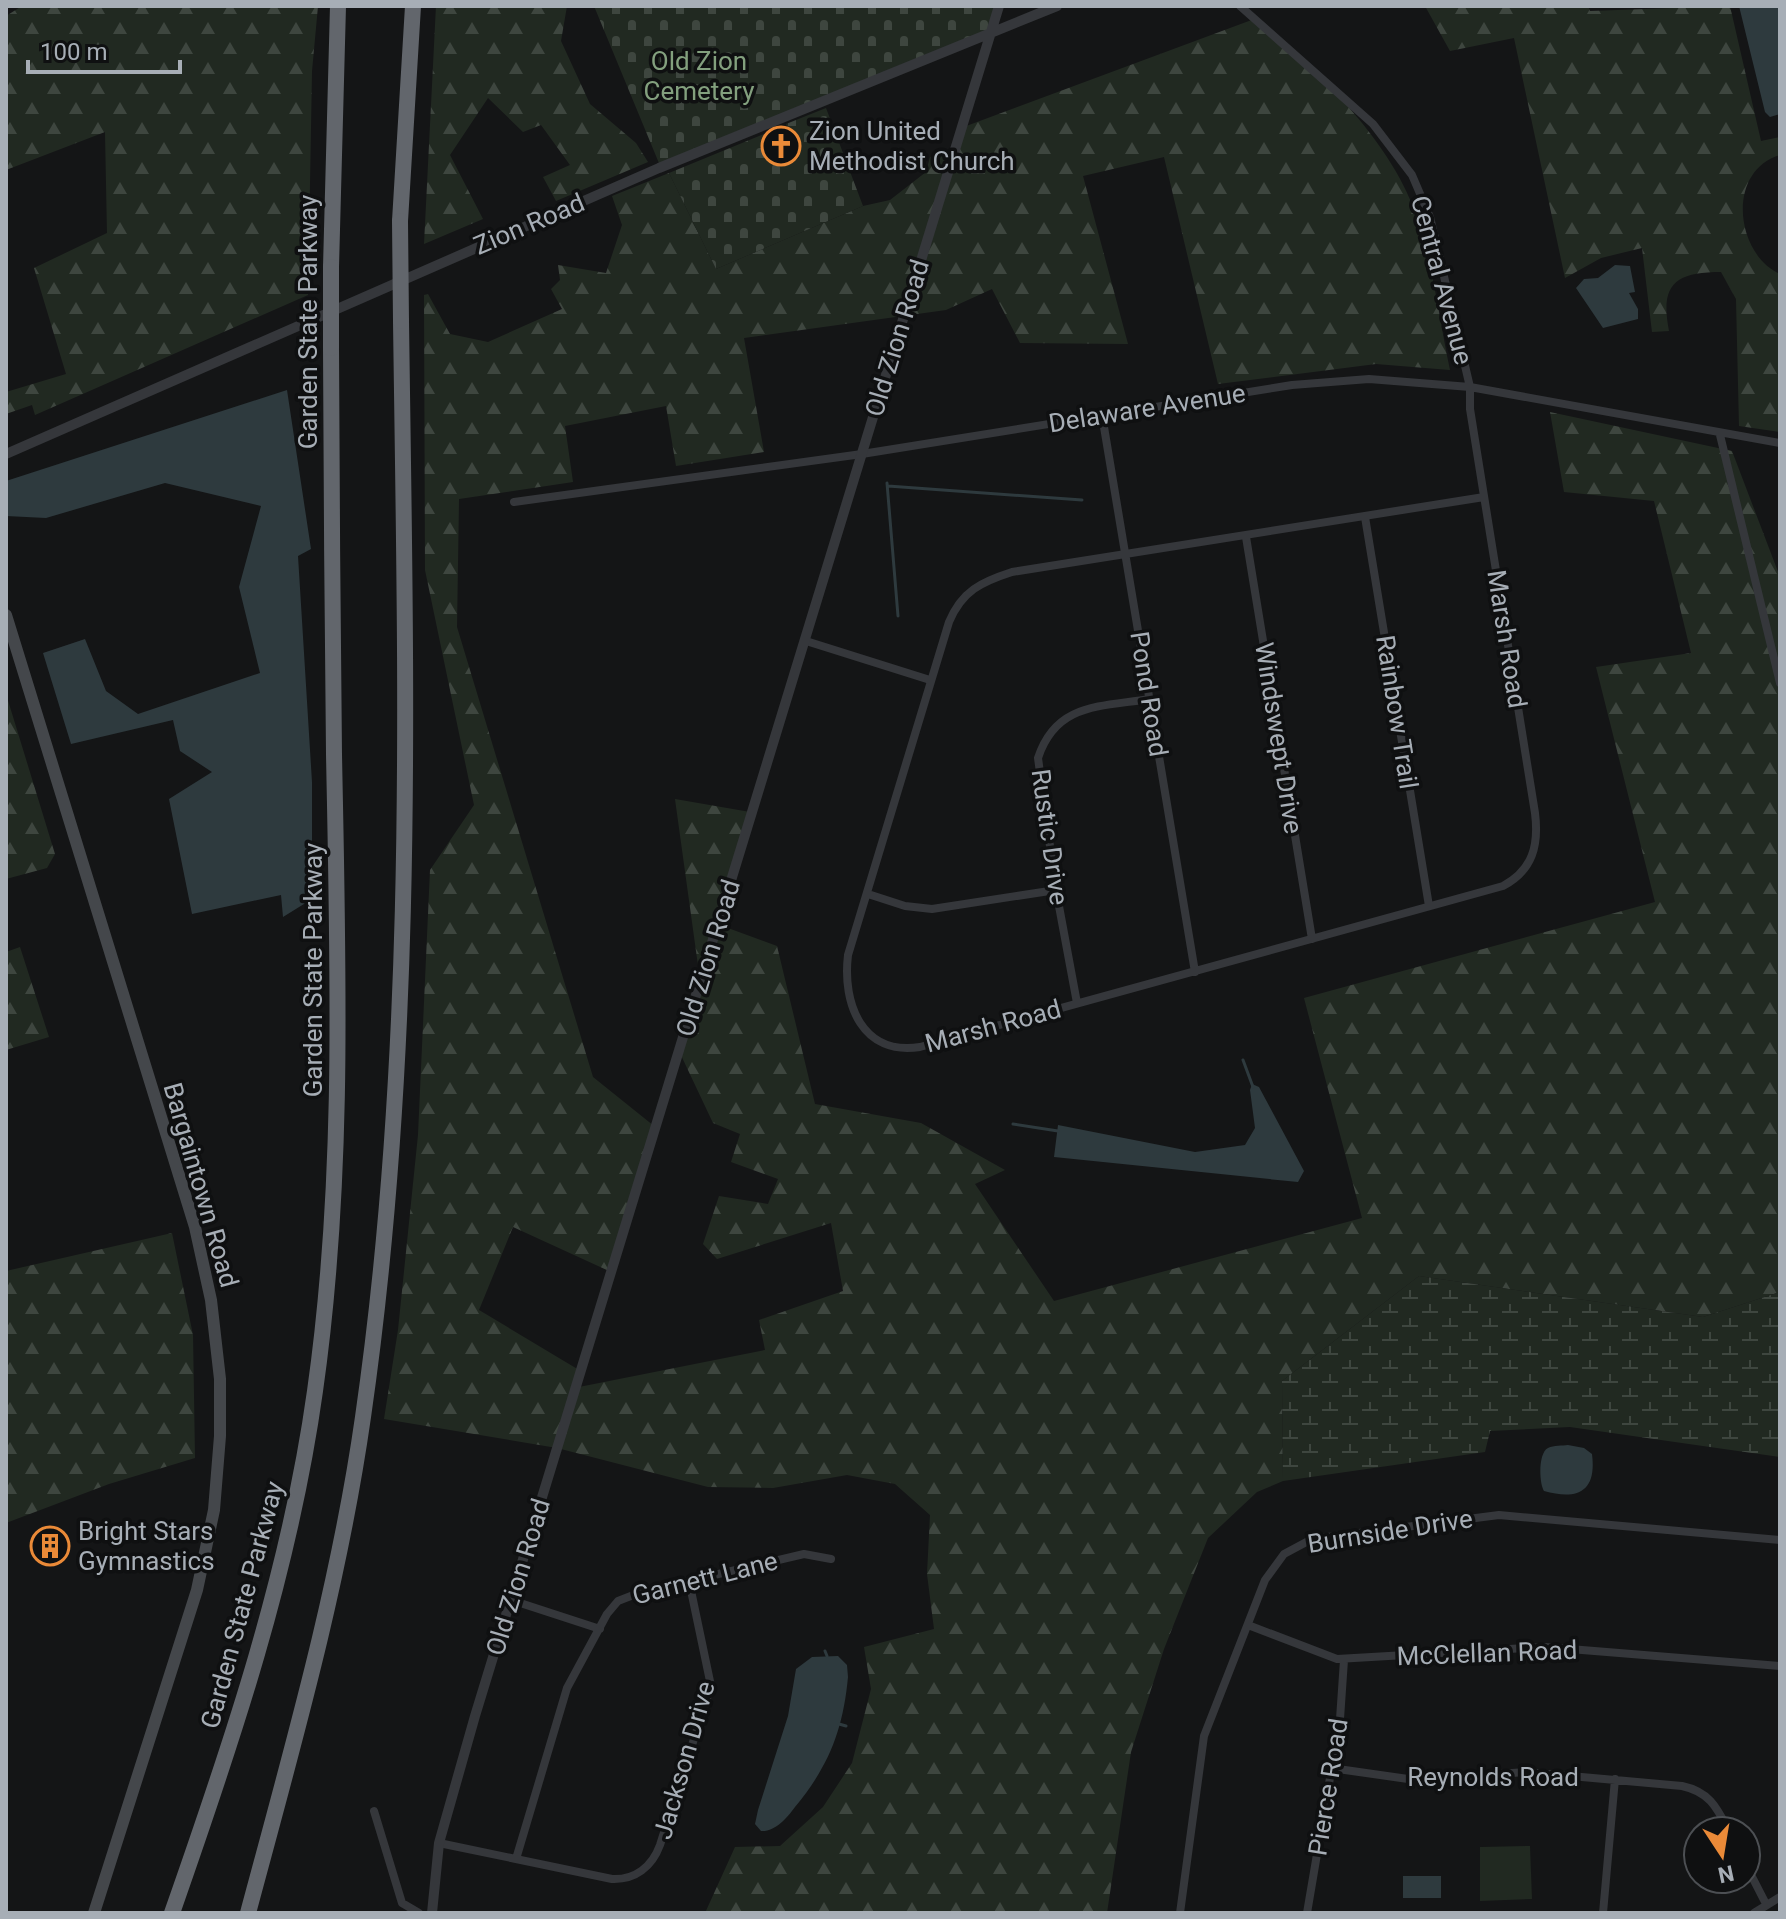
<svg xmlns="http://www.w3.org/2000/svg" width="1786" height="1919" font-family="Roboto,sans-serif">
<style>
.grass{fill:#212921}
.forest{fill:url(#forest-firs)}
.wetland{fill:url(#wetland-marsh)}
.cemetery{fill:url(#cemetery-stones)}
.water{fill:#2e3a3e}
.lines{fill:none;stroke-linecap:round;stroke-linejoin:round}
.stream{stroke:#2e3a3e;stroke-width:3}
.minor{stroke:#35373b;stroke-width:8}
.tertiary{stroke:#35373b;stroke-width:10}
.secondary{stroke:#44474b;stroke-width:12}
.motorway{stroke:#62666c;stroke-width:16}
.motorway-bridge{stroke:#62666c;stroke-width:16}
.labels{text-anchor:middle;stroke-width:7;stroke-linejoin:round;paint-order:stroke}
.park-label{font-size:26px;fill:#83a07e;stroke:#0f1011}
.poi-label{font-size:26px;fill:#a7aeb6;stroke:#0f1011;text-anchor:start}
.street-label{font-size:26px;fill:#a7aeb6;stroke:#0f1011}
</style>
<defs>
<pattern id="forest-firs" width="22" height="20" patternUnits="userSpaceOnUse" patternTransform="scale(2)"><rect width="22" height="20" fill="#212921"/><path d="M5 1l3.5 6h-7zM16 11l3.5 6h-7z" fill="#3e463f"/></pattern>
<pattern id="wetland-marsh" width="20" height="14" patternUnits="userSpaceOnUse" patternTransform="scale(2)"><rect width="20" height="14" fill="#212921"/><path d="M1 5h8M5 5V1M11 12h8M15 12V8" fill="none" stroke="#3e463f"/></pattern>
<pattern id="cemetery-stones" width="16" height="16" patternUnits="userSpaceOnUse" patternTransform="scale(2)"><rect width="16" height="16" fill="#212921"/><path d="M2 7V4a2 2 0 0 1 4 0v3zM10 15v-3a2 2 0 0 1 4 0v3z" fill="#3e463f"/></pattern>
</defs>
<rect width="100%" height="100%" fill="#141516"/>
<!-- grass -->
<path class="grass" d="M1530 1846 1532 1899 1480 1901V1847Z"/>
<!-- forest -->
<path class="forest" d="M22 6H318L312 71 308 295 35 415 32 405 6 414V392L66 374 34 268 107 233 105 132 6 170V16Z
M436 6H567L561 41 590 104 636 143 648 162 556 201 543 177 570 165 541 125 523 132 488 98 450 155 483 219 424 244Z
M1425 6H1588L1590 11 1730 6 1761 141 1780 137V155C1726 171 1735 254 1780 274V432L1739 426 1736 299 1721 272C1674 272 1660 285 1669 331L1652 332 1642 248 1601 258 1565 278 1514 38 1450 51Z
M1257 18C1319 73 1397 145 1420 227 1434 273 1440 323 1450 370L1376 364 1218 384 1164 157 1083 176 1128 344 1020 343 992 289 946 310 744 338 764 452 676 466 666 406 565 426 573 482 459 499 457 627 593 1077 654 1126 609 1271 513 1227 479 1310 579 1370 574 1388 765 1350 759 1320 843 1291 831 1223 717 1259 703 1244 719 1196 768 1204 778 1179 731 1162 740 1134 713 1123 679 1051 700 980 675 799 750 812 717 924 777 946 815 1104 921 1123 1005 1170 975 1184 1054 1301 1362 1218 1304 998 1655 902 1596 667 1691 653 1654 501 1564 492 1550 412 1732 451 1780 577V1292L1703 1317 1419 1276 1282 1381 1283 1481 1257 1492 1208 1538 1164 1649 1131 1752 1107 1913H705L735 1847 780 1846 823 1807 852 1763 871 1689 864 1647 934 1629 927 1574 930 1515 895 1484 847 1475 773 1488 708 1487 557 1448 384 1419 398 1330 418 1135 430 870 474 805 425 570 424 295 428 294 450 334 488 342 562 309 551 289 560 280 558 265 606 273 622 225 612 196 669 173 716 269 863 206 890 200 926 172 930 157 953 150 961 128Z
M6 694 55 854 47 868 6 879Z
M20 947 49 1037 6 1050V952Z
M172 1233 193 1335 195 1458 109 1484 6 1523V1271Z"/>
<!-- wetland -->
<path class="wetland" d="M1419 1276 1703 1317 1780 1292V1457L1570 1427 1490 1431 1485 1452 1283 1481 1282 1381Z"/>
<!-- cemetery -->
<path class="cemetery" d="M594 6H997L991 33 661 168Z
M826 108 863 206 716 269 669 173 764 134 776 157 786 153 790 161 799 158 786 124Z"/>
<!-- water -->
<path class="water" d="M1739 6H1780V114L1770 117 1765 112Z
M1615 265 1630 266 1635 292 1629 293 1638 309V319L1603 328 1576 288 1584 279 1598 278Z
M287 390 311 549 298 556 312 782V899L283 917 281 895 192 914 169 799 212 772 180 751 173 720 71 744 43 653 85 639 106 691 138 714 260 673 239 587 261 506 165 483 46 518 6 516V481Z
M1252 1084 1259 1087 1304 1171 1298 1182 1054 1157 1058 1125 1195 1152 1245 1145 1255 1128 1250 1090Z
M1568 1445 1584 1448 1592 1454C1597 1493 1576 1500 1544 1491 1539 1483 1538 1453 1548 1448 1554 1445 1562 1446 1568 1445Z
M838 1656 847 1665 848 1677C843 1730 829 1766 795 1807 787 1818 775 1832 761 1831L755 1824 758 1810 788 1716 796 1669 812 1657Z
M1403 1876H1441V1898H1403Z"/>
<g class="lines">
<!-- stream -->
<path class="stream" d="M887 483 898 616
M888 486 1082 500
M1243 1060 1253 1087
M1013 1124 1058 1131
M825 1651 827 1656
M839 1724 846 1726"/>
<!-- minor -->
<path class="minor" d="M1240 6 1373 124 1412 175 1430 217 1470 387V409L1535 813C1539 845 1533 870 1503 886L920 1047C863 1056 842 1005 848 955L949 622C962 591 981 582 1012 572L1484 497
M1102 415 1195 972
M1720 435 1780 683
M514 502 862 454 1292 385 1369 379 1470 387 1780 443
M1365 517 1429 906
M1246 537 1312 939
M806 641 930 680
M868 894 905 906 932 909 1056 890
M1077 1003 1056 890 1038 758C1056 703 1100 707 1149 699
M511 1600 600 1629
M1248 1625 1337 1659 1545 1647 1780 1666
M1331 1768 1415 1780 1526 1772 1682 1786C1710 1792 1717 1808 1729 1831
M374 1811 402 1903 419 1913
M439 1843 612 1879C635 1880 652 1867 660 1845L711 1686 689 1581
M516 1859 567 1688 607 1614 618 1601 641 1592 804 1554 831 1559
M1746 1865 1766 1904
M1180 1913 1204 1736 1265 1580 1284 1554 1312 1539 1499 1515 1780 1540
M1307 1913 1340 1719 1344 1660
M1603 1913 1615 1779
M1754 1913 1780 1897"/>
<!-- tertiary -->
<path class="tertiary" d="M6 454 659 168 1057 6
M432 1913 439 1843 475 1716 999 6"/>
<!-- secondary -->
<path class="secondary" d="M6 615 195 1227 211 1300 220 1379V1436L214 1510 197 1590 94 1913"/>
<!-- motorway -->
<path class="motorway" d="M400 221 413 6
M331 267 338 6
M172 1913C232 1742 290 1571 315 1391 345 1180 338 966 334 754 332 619 332 483 331 348
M248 1913C292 1749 339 1586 363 1417 416 1049 406 691 401 321"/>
<!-- motorway-bridge -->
<path class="motorway-bridge" d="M400 221 401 321
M331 267V348"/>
</g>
<!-- icons -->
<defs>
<symbol id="church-ring" viewBox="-11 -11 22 22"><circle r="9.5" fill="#0f1011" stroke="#ea8a38" stroke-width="1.5"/><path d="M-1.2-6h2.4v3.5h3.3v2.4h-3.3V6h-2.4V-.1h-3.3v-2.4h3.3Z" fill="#ea8a38"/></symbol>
<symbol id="building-ring" viewBox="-11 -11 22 22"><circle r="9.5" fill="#0f1011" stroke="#ea8a38" stroke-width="1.5"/><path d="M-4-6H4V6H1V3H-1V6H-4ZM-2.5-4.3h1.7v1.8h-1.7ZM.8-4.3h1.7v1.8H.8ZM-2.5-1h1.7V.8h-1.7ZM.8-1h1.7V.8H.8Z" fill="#ea8a38"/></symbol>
</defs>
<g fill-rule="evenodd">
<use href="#church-ring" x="759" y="124" width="44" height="44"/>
<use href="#building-ring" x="28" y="1524" width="44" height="44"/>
</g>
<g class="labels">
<!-- park labels -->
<g class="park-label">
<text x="699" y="70">Old Zion<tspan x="699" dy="30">Cemetery</tspan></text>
</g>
<!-- poi labels -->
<g class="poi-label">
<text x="809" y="140">Zion United<tspan x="809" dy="30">Methodist Church</tspan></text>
<text x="78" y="1540">Bright Stars<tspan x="78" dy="30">Gymnastics</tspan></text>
</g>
<!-- street labels -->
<g class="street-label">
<text transform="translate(529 224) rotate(-23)" y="9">Zion Road</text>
<text transform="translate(1442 280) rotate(75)" y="9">Central Avenue</text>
<text transform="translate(308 322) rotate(-90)" y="9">Garden State Parkway</text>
<text transform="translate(897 338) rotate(-73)" y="9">Old Zion Road</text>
<text transform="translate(1147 408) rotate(-9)" y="9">Delaware Avenue</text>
<text transform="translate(1507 639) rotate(81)" y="9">Marsh Road</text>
<text transform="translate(1149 694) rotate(81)" y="9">Pond Road</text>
<text transform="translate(1397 712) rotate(81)" y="9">Rainbow Trail</text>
<text transform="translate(1279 738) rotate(81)" y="9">Windswept Drive</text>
<text transform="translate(1050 837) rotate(82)" y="9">Rustic Drive</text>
<text transform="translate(708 958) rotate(-73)" y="9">Old Zion Road</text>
<text transform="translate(313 970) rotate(-90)" y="9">Garden State Parkway</text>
<text transform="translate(993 1026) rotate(-15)" y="9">Marsh Road</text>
<text transform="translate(201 1185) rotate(74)" y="9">Bargaintown Road</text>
<text transform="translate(1390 1531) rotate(-9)" y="9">Burnside Drive</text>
<text transform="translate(518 1577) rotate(-73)" y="9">Old Zion Road</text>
<text transform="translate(705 1578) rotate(-14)" y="9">Garnett Lane</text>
<text transform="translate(242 1605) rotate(-75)" y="9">Garden State Parkway</text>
<text transform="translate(1487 1653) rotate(-2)" y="9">McClellan Road</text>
<text transform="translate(684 1760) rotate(-74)" y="9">Jackson Drive</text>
<text x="1493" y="1786">Reynolds Road</text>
<text transform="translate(1328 1787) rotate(-81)" y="9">Pierce Road</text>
</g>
</g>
<!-- border -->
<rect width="1786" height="1919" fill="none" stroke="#a7aeb6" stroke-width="16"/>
<!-- north arrow -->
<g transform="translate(1722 1855) rotate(168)"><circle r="38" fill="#0f1011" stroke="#4c4f53" stroke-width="2"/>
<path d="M0-6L14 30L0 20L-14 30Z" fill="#ea8a38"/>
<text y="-12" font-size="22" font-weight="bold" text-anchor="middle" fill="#a7aeb6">N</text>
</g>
<!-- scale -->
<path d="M28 60v12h152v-12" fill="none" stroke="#a7aeb6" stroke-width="4"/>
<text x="40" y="60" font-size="24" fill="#a7aeb6" stroke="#0f1011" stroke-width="6" paint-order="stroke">100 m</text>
</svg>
